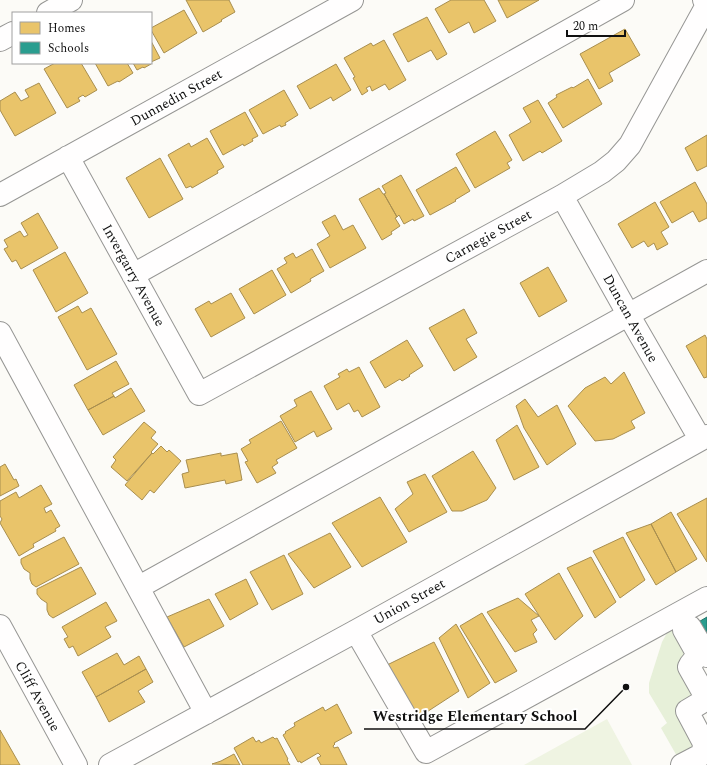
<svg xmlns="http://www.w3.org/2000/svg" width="707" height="765" font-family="Spectral,serif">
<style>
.green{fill:#e7f0d9}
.pitch{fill:#eff4e2}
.homes{fill:#e9c46a;stroke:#a88e4f}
.schools{fill:#2a9d8f;stroke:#227369}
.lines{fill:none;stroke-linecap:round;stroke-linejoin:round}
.minor-casing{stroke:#969694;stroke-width:24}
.minor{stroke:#fffefe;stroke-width:22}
.labels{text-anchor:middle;stroke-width:4;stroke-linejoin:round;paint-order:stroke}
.street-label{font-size:14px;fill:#101010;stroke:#fff}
.leader{fill:none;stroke:#101010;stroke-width:1.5}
.callout-dot{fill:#101010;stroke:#fff;stroke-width:1.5}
.callout-label{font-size:15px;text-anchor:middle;font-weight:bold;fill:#101010;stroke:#fff;stroke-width:4;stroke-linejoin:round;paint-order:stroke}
</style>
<rect width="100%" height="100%" fill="#fcfbf7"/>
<!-- green -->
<path class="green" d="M679 622 707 699 687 711 704 743 682 765 661 728 667 723 649 693V683L662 642 668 631Z"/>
<!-- pitch -->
<path class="pitch" d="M607 719 632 765H524Z"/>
<!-- homes -->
<path class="homes" d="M186 0H229L235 12 221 20 222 21 203 32Z
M451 0H484L496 21 474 33 469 22 449 33 435 9Z
M498 0H539L507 18Z
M184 10 197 33 164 53 151 30V28Z
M427 17 447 54 437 60 431 50 408 62 393 34Z
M625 29 640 55 609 73 613 81 599 89 580 54Z
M384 40 406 80 389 90 385 84 372 91 370 86 366 88 368 91 362 95 353 78 355 77 344 58 371 43 373 46Z
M151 41 160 58 151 62Z
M55 63H81L97 90 85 97 83 95 78 98 80 101 67 108 44 69Z
M95 63H127L133 73 119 82 118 81 108 86Z
M133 63H150L151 64 144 68 143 67 137 70Z
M336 64 351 90 333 101 331 97 310 109 297 86Z
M588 79 602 104 563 128 548 103 557 97 556 95 572 87 573 88Z
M39 83 56 113 15 136 0 110V101L15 92 21 101 29 97 25 90Z
M284 90 298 115 285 123 286 125 281 127 280 125 263 134 249 110Z
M538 100 562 141 542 153 540 151 523 161 509 135 531 122 523 108Z
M245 112 258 136 252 139 253 141 244 146 243 144 223 155 210 131Z
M495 131 512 160 507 163 510 168 475 188 456 154Z
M707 135V166L697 171 685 148Z
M207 138 224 167 217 171 218 173 192 188 191 186 186 188 168 155 189 143 191 147Z
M160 158 183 199 149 218 126 178Z
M456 167 470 191 455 200 456 201 430 215 416 190Z
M401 175 424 216 414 221 413 219 404 224 399 215 397 217 384 194 386 193 382 186Z
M695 182 707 204V218L699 222 693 211 672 223 660 202Z
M379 188 383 194H384L397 217 395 218 400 226 391 232 392 234 382 240 359 199Z
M655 202 669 227 661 232 668 244 657 250 654 243 648 247 644 241 632 248 618 224Z
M38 213 58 248 21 269 16 260 12 262 4 249 8 247 4 240 20 231 24 237 28 235 21 223Z
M335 215 343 230 353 225 366 248 330 268 317 244 330 236 322 222Z
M312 249 324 271 310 279 311 281 291 293 277 269 287 263 284 258 293 253 296 258Z
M65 252 88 293 56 312 33 270Z
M548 267 567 301 539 317 520 283Z
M272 270 286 295 254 314 239 289Z
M231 293 245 318 211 337 195 309 209 301 211 304Z
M78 306 82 313 91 308 117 354 87 370 58 317Z
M464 309 477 333 466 339 477 357 454 371 429 328Z
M705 335 707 339V377L704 378 686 346Z
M407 340 423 366 409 375 410 376 402 381 400 379 385 388 370 362Z
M116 361 129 384 112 393 114 396 88 410 74 385Z
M359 367 380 407 362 417 358 410 354 412 349 403 337 410 324 386 340 377 338 374 347 369 349 372Z
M624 372 645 413 631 421 635 428 613 439 595 441 568 406 585 388 605 377 611 384Z
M131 388 145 411 103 435 88 410 114 396 115 398Z
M311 391 332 429 317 437 314 431 295 442 280 416 297 406 294 400Z
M525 399 538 417 557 405 576 444 547 465 524 428 516 406Z
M281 421 297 448 276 460 278 463 272 467 276 473 257 483 245 462 248 461 241 449 251 443 249 440Z
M144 422 156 432 151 438 158 444 151 452 152 453 127 481 111 467 116 460 113 457Z
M517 425 539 467 514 480 496 440Z
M161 446 167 452 169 450 181 461 154 493 150 490 142 500 125 485 152 453 153 454Z
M473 451 496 488 487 500 462 511H452L432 476Z
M221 453V456L237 453 242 480 226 484 225 480 185 488 182 474 189 472 186 460Z
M5 464 14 480 16 479 19 486 0 496V467Z
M425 474 447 512 409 532 395 509 413 494 407 482Z
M41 485 52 504 44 508 46 513 51 510 60 526 55 529 56 531 33 544 34 547 19 556 0 523 2 519 0 516V501L16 492 19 498Z
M380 497 407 542 362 567 332 523Z
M707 498V562L677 514Z
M671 512 697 559 676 572 651 524Z
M651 524 676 572 656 585 626 533Z
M330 533 351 567 314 588 288 554Z
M64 537 79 564 36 587 32 584 30 579V573L24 569 21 563V559Z
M623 537 645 580 620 598 593 551Z
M284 555 303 594 272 610 250 572Z
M591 557 616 602 595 618 567 568Z
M81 567 96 594 53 618 49 615 47 610V603L41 599 37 594V589Z
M559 573 583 616 555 640 525 594Z
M246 579 258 604 230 620 215 594Z
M518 598 539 616 531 620 537 630 533 634 537 642 515 652 487 612Z
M209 599 224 626 184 647 167 617Z
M106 602 117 621 105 627 111 637 78 656 73 646 69 648 64 639 68 637 62 627Z
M482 613 517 671 495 683 460 626Z
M456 624 490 683 468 698 439 638Z
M434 642 459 691 416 719 385 666Z
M117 653 124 665 139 656 146 669 96 697 82 672Z
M146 669 153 682 138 691 145 702 109 722 96 697Z
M337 704 352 733 334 743 335 744 333 746 334 748 338 747 347 765H321L317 758 321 756 318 753 301 763 300 761 298 762 283 735 286 733 285 732 295 726 294 723 323 707 325 711Z
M0 730 20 765H0Z
M253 737 256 742 259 740 261 743 273 737 275 739 277 738 288 759 287 760 290 765H243L234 748Z
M234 754 240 765 212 764 221 761Z"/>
<!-- schools -->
<path class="schools" d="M707 617V656L690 627Z"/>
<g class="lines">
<defs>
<path id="minor" d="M48 13 71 0
M0 40 13 33
M68 157 199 394 562 196 602 172 616 161 630 145 707 5 704 0
M0 195 352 0
M562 196 628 314 700 439
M133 275 623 0
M0 333 206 713
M139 587 707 271
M0 626 76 765
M356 631 426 752 707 598
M110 765 356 631 707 436
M682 765 703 754 704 743 687 711 707 699 689 667C691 662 695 660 698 655L684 630 690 627 707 656"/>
</defs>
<!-- minor casing -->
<use href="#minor" class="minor-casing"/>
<!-- minor -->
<use href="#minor" class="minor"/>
</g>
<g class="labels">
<!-- street labels -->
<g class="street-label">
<text transform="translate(176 97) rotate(-29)" y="5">Dunnedin Street</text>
<text transform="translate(488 236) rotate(-29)" y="5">Carnegie Street</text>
<text transform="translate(134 275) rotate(61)" y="5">Invergarry Avenue</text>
<text transform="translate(631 318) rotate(61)" y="5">Duncan Avenue</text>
<text transform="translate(409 601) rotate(-29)" y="5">Union Street</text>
<text transform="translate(38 696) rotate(61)" y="5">Cliff Avenue</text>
</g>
</g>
<!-- callouts -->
<path class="leader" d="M626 687L585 729H364"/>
<circle class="callout-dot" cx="626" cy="687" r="4"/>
<g class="callout-label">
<text x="475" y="721">Westridge Elementary School</text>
</g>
<!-- legend -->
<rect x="12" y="12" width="140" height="52" fill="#ffffff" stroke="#9f9f9f"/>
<rect x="20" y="22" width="20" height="12" fill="#e9c46a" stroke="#9f9f9f"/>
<text x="48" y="32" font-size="12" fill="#101010">Homes</text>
<rect x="20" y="42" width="20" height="12" fill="#2a9d8f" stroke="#9f9f9f"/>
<text x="48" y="52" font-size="12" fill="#101010">Schools</text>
<!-- scale -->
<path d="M567 30v6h58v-6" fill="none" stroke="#101010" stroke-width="2"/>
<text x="573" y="30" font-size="12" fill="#101010" stroke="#ffffff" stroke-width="3" paint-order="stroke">20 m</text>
</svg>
